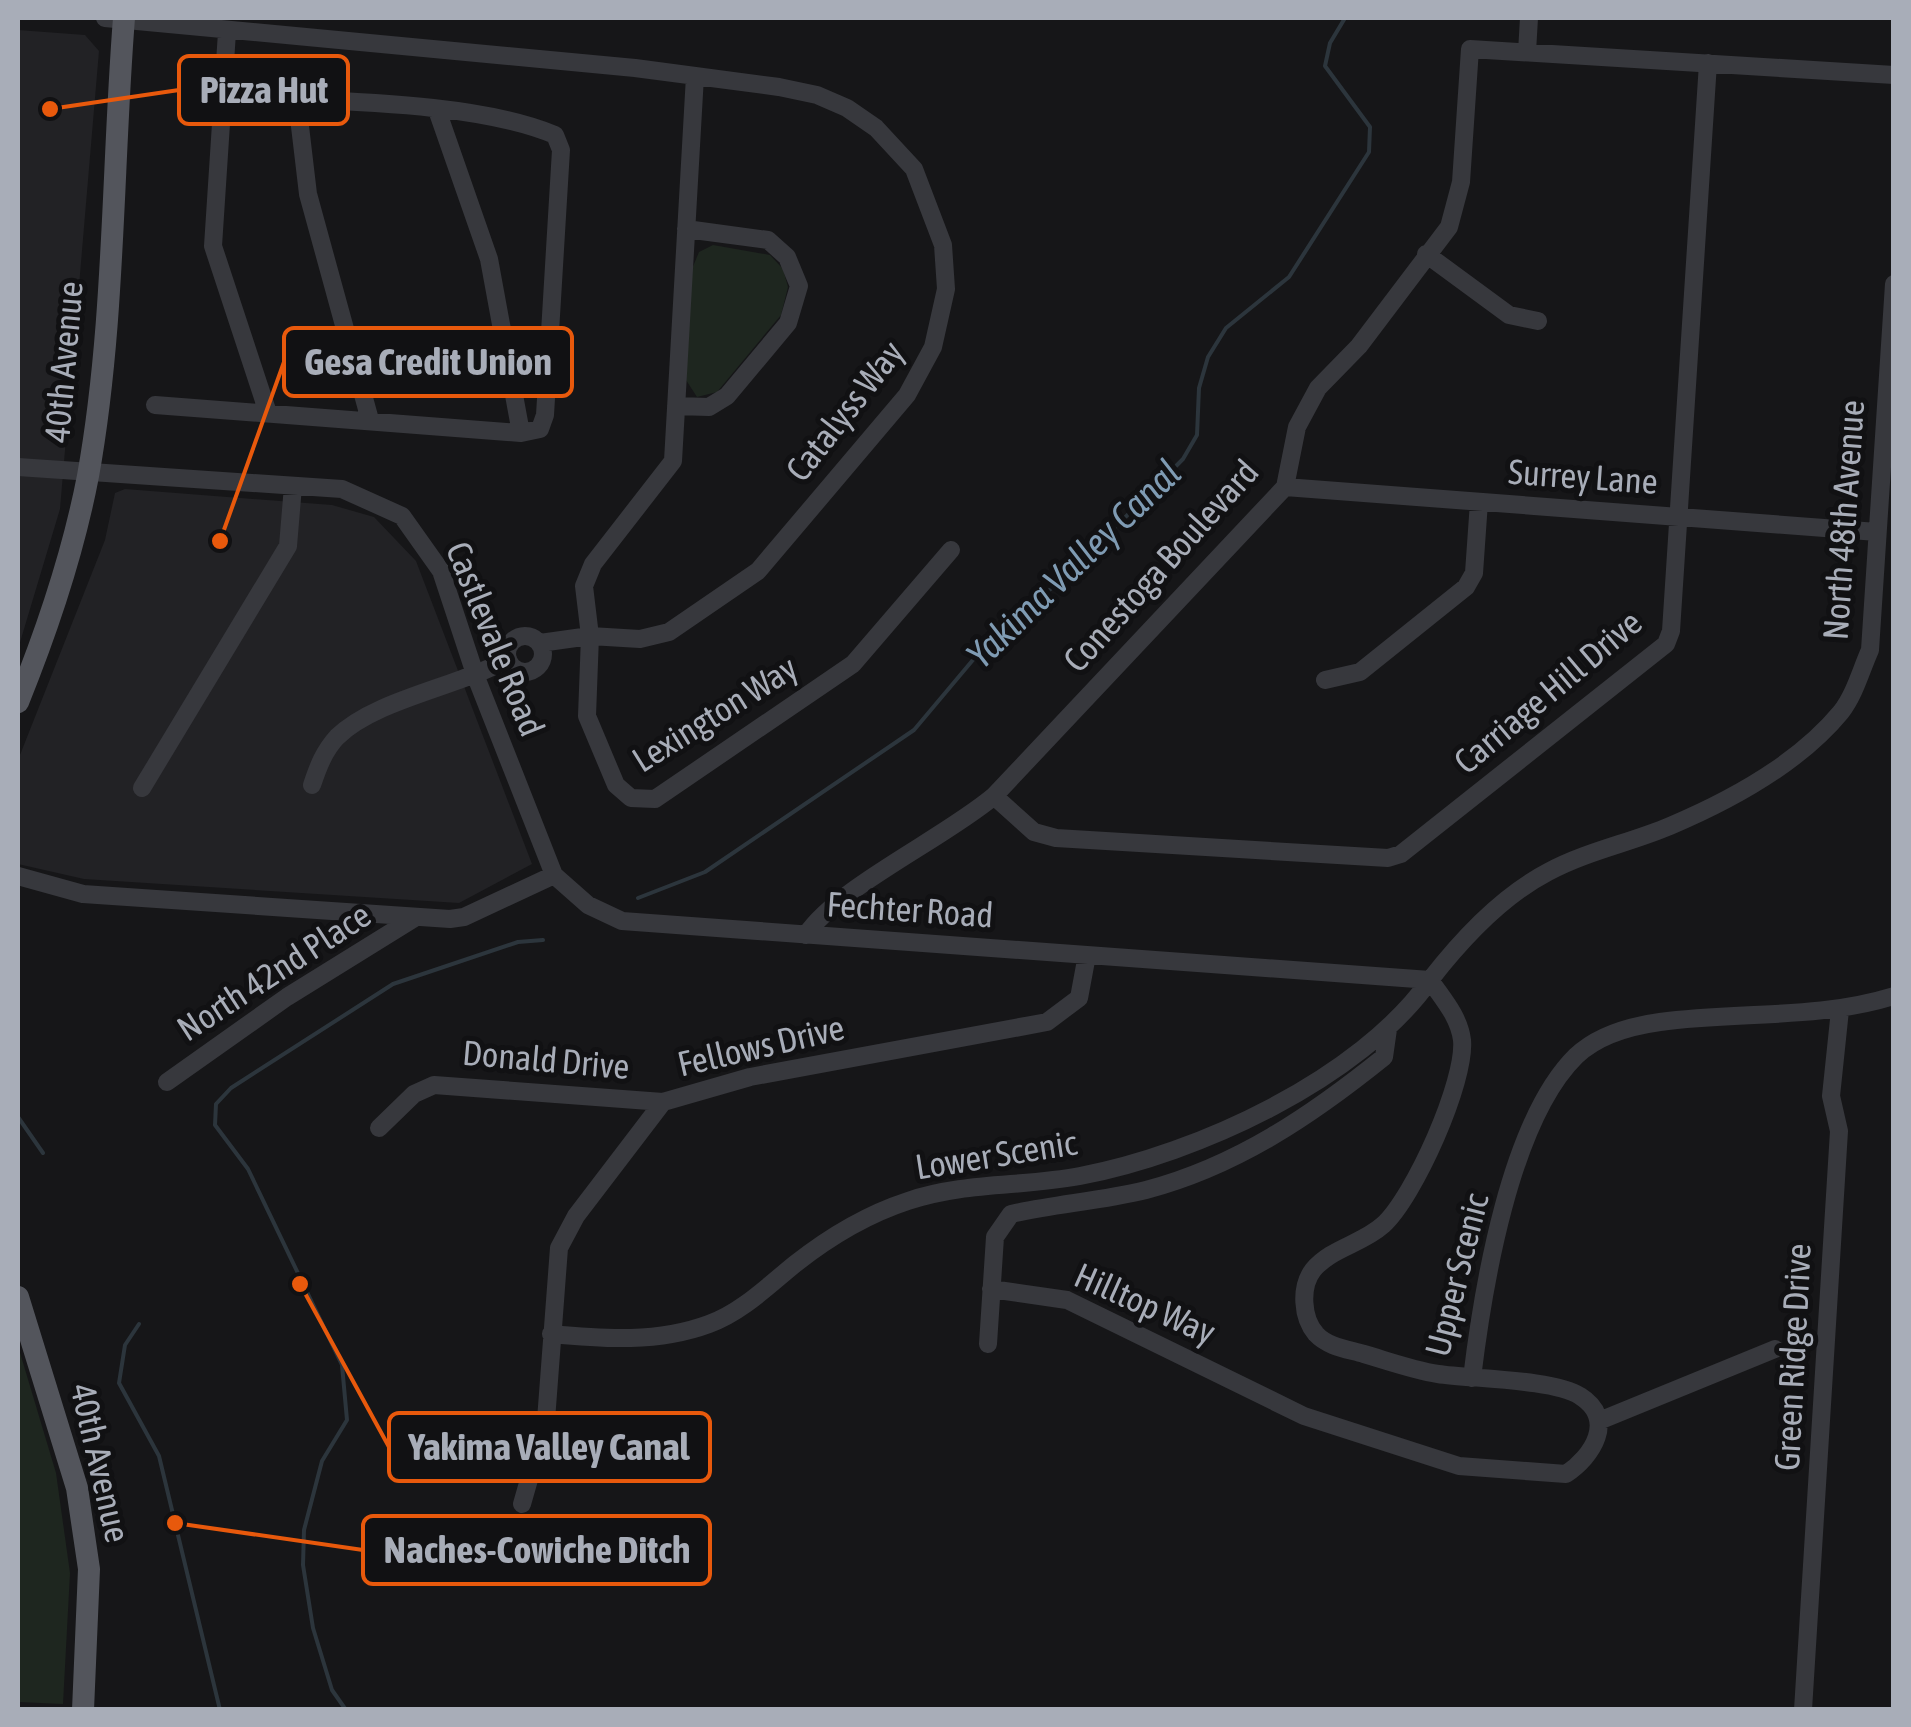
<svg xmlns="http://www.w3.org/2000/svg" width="1911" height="1727" font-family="'Asap Condensed',sans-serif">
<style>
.built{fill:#222225}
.green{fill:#1e261f}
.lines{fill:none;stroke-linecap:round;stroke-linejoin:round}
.stream{stroke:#2c353c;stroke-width:4}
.minor{stroke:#37383d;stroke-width:18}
.major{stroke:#53555c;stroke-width:22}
.labels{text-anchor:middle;stroke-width:10;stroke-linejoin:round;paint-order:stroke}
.street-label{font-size:35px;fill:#a8adb8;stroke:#111113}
.water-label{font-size:38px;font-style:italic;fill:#7f9bb3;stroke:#111113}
.leader{fill:none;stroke:#e8590c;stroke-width:4}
.callout-dot{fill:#e8590c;stroke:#111113;stroke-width:4}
.callout{fill:#111113;stroke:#e8590c;stroke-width:4}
.callout-label{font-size:38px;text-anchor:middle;font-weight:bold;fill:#a8adb8}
</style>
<rect width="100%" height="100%" fill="#161618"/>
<!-- built -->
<path class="built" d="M18 30 85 35 99 51 60 509 18 649Z
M125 489 332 505 374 517 416 561 532 864 459 903 84 879 18 864V760L105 540 115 493Z"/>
<!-- green -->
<path class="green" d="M713 245 770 255 783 269 788 287 781 315 717 392 697 397 686 380 692 269 699 252Z
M18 1346 56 1473 70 1573 63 1704 18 1702Z"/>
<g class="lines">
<!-- stream -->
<path class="stream" d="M638 898 705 872 914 730 1004 623 1063 580 1183 459 1197 435 1199 388 1208 357 1226 328 1289 277 1369 152 1370 127 1325 66 1330 43 1345 18
M18 1117 43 1153
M139 1324 125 1345 119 1383 159 1456 220 1710
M346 1710 332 1690 313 1628 303 1565 304 1530 322 1461 347 1420 342 1365 248 1169 215 1125 216 1104 231 1088 393 984 518 942 543 940"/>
<!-- minor -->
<path class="minor" d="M105 18 635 68 779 87 817 95 847 108 876 128 914 169 943 245 946 289 933 347 907 395 758 571 669 632 640 639 590 636 540 643
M227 32 213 246 268 413
M1527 52 1529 18
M695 76 673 461 593 564 584 586 590 636 587 716 616 785 631 798 655 799 853 664 951 550
M297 101 308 194 370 420
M437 110 489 259 521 433
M1426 254 1509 315 1538 321
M155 405 521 433 540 429 545 415 561 150 555 135C470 99 315 102 220 95
M676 406 709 407 727 396 788 323 799 286 787 257 768 240 686 229
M18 467 342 489 402 516 441 571 476 677 554 875 588 905 622 921 1430 980C1461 940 1502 896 1548 872 1587 851 1630 843 1670 826 1729 801 1799 763 1841 712 1855 694 1861 670 1870 650L1894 284
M1285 487 1877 532
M507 654a18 18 0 1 1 36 0a18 18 0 1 1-36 0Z
M1325 680 1360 672 1466 587 1474 573 1479 502
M312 785C318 767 324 751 337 737 376 699 458 687 508 659
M142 788 288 546 293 486
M994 796 1034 832 1056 838 1388 858 1401 854 1666 644 1671 631 1708 63
M18 876 83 894 450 919 464 917 554 875
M806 935C838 887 943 839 994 796L1285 487 1297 427 1318 388 1359 346 1449 227 1461 182 1470 49 1894 75
M167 1082 287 997 416 917
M379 1128 414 1094 434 1085 663 1102
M551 1334C604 1339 658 1343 709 1324 742 1312 769 1285 795 1264 828 1238 868 1214 908 1201 964 1182 1022 1187 1080 1176 1197 1154 1360 1079 1430 980 1442 998 1459 1016 1462 1040 1466 1081 1414 1197 1383 1225 1362 1244 1331 1248 1313 1270 1300 1287 1302 1318 1316 1334 1328 1347 1347 1349 1364 1354 1388 1361 1413 1370 1438 1374 1471 1379 1554 1379 1580 1396 1617 1419 1592 1457 1566 1474L1459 1466 1304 1416 1067 1300 991 1289
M988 1344 995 1237 1011 1214C1055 1204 1101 1201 1146 1190 1237 1166 1312 1115 1384 1057L1388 1029
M1472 1378C1483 1287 1510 1121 1576 1056 1598 1035 1631 1026 1660 1022 1739 1011 1816 1020 1894 996
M1599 1421 1775 1349
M522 1504 546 1420 559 1248 576 1216 663 1102 750 1077 1047 1022 1079 998 1087 955
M1803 1710 1839 1131 1831 1096 1840 1010"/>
<!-- major -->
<path class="major" d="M18 702C48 628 73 554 88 476 115 326 112 169 124 18
M18 1297 77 1488 89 1569 83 1710"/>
</g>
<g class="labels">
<!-- street labels -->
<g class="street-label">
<text transform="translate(64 362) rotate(-85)" y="12">40th Avenue</text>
<text transform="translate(845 411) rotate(-52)" y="12">Catalyss Way</text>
<text transform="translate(1583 477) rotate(4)" y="12">Surrey Lane</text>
<text transform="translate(1844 520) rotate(-86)" y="12">North 48th Avenue</text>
<text transform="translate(1161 566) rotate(-48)" y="12">Conestoga Boulevard</text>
<text transform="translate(495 639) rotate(68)" y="12">Castlevale Road</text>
<text transform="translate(1548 692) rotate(-40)" y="12">Carriage Hill Drive</text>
<text transform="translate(715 714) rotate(-32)" y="12">Lexington Way</text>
<text transform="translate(910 910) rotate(4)" y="12">Fechter Road</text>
<text transform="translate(274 972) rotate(-33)" y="12">North 42nd Place</text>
<text transform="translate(761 1046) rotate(-13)" y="12">Fellows Drive</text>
<text transform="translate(546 1060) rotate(5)" y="12">Donald Drive</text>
<text transform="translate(996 1155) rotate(-9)" y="12">Lower Scenic</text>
<text transform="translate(1457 1275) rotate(-76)" y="12">Upper Scenic</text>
<text transform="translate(1145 1304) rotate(24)" y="12">Hilltop Way</text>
<text transform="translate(1793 1357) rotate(-87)" y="12">Green Ridge Drive</text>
<text transform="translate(100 1463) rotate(77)" y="12">40th Avenue</text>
</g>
<!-- water labels -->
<g class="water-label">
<text transform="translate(1074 564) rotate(-44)" y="13">Yakima Valley Canal</text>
</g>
</g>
<!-- callouts -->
<path class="leader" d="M50 109L179 90M220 541L284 362M300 1284L389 1447M175 1523L363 1550"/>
<g class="callout-dot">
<circle cx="50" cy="109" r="10"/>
<circle cx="220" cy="541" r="10"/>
<circle cx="300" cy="1284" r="10"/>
<circle cx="175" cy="1523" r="10"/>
</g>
<g class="callout">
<rect x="179" y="56" width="169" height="68" rx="10"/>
<rect x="284" y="328" width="288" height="68" rx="10"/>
<rect x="389" y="1413" width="321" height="68" rx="10"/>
<rect x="363" y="1516" width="347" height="68" rx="10"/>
</g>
<g class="callout-label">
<text x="264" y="103">Pizza Hut</text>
<text x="428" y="375">Gesa Credit Union</text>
<text x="549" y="1460">Yakima Valley Canal</text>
<text x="537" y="1563">Naches-Cowiche Ditch</text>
</g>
<!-- border -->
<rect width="1911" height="1727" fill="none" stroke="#a8adb8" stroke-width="40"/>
</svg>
